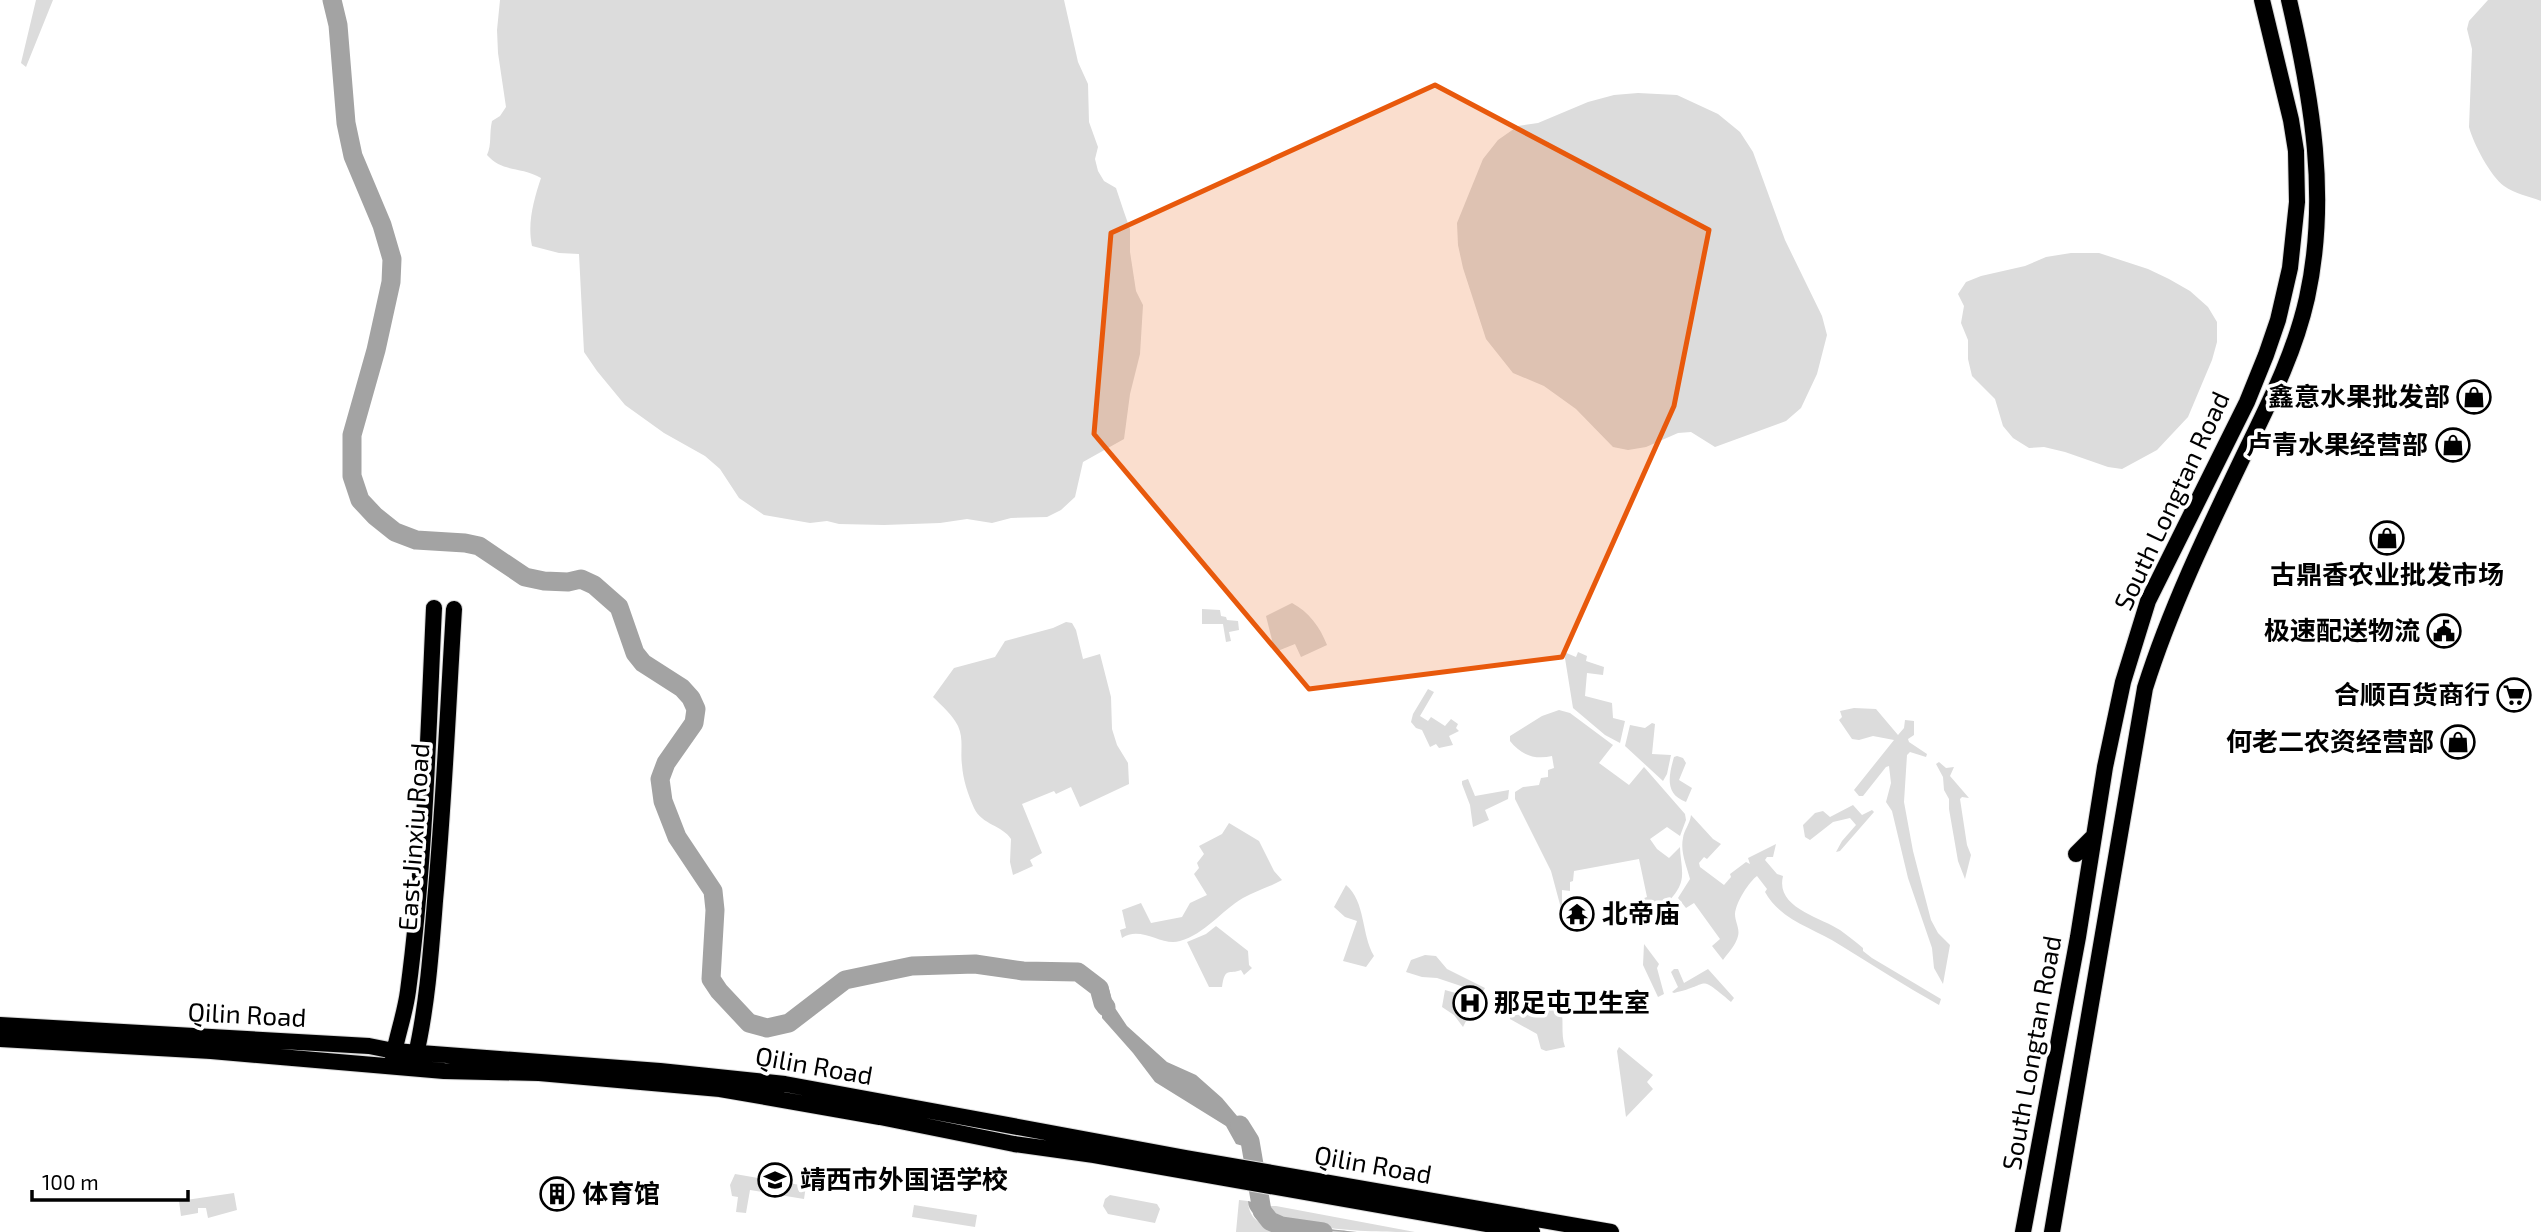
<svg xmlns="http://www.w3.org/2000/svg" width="2541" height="1232" font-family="'Exo 2','Noto Sans SC',sans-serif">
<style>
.green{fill:#dcdcdc}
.water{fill:#a3a3a3}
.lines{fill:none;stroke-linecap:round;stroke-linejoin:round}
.river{stroke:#a3a3a3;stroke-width:19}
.major-casing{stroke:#dbdbdb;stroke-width:18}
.major{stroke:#000;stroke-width:16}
.marked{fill:#e8590c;fill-opacity:0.2;stroke:#e8590c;stroke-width:5;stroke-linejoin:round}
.labels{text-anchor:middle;stroke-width:7;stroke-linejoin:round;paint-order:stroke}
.poi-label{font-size:26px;font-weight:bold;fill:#000;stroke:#fff;text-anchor:end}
.street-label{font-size:26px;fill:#000;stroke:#fff}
</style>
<rect width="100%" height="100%" fill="#fff"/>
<!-- green -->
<path class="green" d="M36 0H53L26 67 21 63Z
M500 0H1064L1078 62 1088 84 1089 122 1098 147 1095 159 1098 171 1104 181 1116 188 1124 212 1130 229V252L1136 291 1143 305 1140 354 1130 394 1124 439 1083 462 1075 497 1061 510 1047 517 1011 518 992 523 967 519 940 523 884 525 839 524 827 521 810 523 764 515 739 498 720 469 705 456 664 433 625 405 597 371 584 352 579 254 559 253 532 246C527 223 534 199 541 178 521 166 503 173 487 155 492 144 489 134 492 121L500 116 506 107 498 53 497 30Z
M2488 0H2541V201C2529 196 2515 194 2504 186 2491 177 2473 143 2469 127L2472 49 2467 29 2469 21Z
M1638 93 1677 95 1718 114 1740 132 1753 152 1785 240 1822 316 1827 335 1817 374 1801 408 1786 421 1715 447 1691 432 1678 433 1646 447 1628 450 1613 447 1576 409 1544 386 1513 373 1486 339 1463 268 1458 245 1457 223 1483 159 1498 140 1518 126 1538 123 1588 102 1614 95Z
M2071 253H2099L2148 269 2169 279 2190 291 2208 307 2217 322V342L2212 360 2188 417 2157 450 2122 469 2108 467 2065 452 2044 447 2029 448 2013 438 2003 426 1995 399 1972 376 1968 359V340L1961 323 1964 306 1958 294 1966 282 1981 276 2025 266 2046 257Z
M1292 603C1309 612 1320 627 1327 645L1301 657 1295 644 1275 652 1266 616Z
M1202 609 1220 610 1221 616 1226 617 1227 620 1238 621 1239 630 1229 632 1231 641 1226 642 1223 624H1202Z
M1066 622 1072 623 1076 630 1083 659 1100 654 1111 697 1112 729 1117 745 1128 763 1129 784 1080 807 1071 787 1056 794 1054 791 1022 804 1042 853 1030 860 1033 866 1013 875 1010 862 1011 839C1002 825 982 825 974 808 968 794 963 780 962 765 960 752 964 739 958 726 952 714 942 706 933 697L954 668 995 657 1005 641 1053 628Z
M1564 652 1576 657 1578 652 1587 656 1586 661 1604 667 1603 675 1587 673 1585 696 1612 703 1613 718 1625 721 1620 743 1605 735 1573 708Z
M1428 689 1434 692 1420 716 1428 721 1431 717 1445 726 1451 719 1458 724 1456 728 1459 731 1449 736 1453 745 1439 748 1436 744 1430 747 1422 730 1416 728 1411 722 1413 714Z
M1854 708 1876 709 1898 735 1904 728 1905 720 1914 721V735L1908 739 1909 742 1927 754 1926 757 1910 752 1907 755 1904 802 1913 851 1931 920 1938 933 1950 945 1943 984 1934 968 1932 948 1908 878 1892 811 1886 802 1891 783 1889 766 1886 767 1863 796H1859L1854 790 1894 740 1873 736 1859 740 1852 739 1839 720 1842 717 1840 711Z
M1559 710 1570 713 1613 745 1599 763 1629 785 1644 767 1685 814 1686 820 1680 836 1667 827 1650 839 1657 849 1669 858 1680 847C1680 858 1684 872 1681 882 1677 897 1656 914 1642 922L1638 923 1641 919 1636 901 1647 897 1639 859 1574 871 1573 881 1570 882V891L1562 890V912L1551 871 1515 799V792L1523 787 1539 785 1541 778 1548 777V770L1554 768 1552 756C1535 760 1521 755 1510 741V736L1542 716Z
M1652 723 1655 724 1652 754 1671 755 1667 774 1663 781 1625 746 1630 725 1645 728Z
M1677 756 1683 758 1686 763 1679 780 1692 788 1686 802C1664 794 1669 775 1674 757Z
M1939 762 1946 768 1954 767 1950 776 1969 798 1962 797 1960 799 1967 845 1971 855 1965 879 1958 861 1949 809V799L1944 790 1943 777 1936 764Z
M1468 779 1475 796 1509 790 1508 799 1485 810 1489 820 1473 827 1470 805 1462 784V781Z
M1853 805 1862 815 1872 810 1874 812 1840 851 1836 852 1842 841 1856 825 1850 818 1833 822 1810 840 1805 837 1803 825 1815 813 1823 811 1830 817Z
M1691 815 1713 839 1721 844 1707 859 1704 857 1699 863 1700 867 1724 885 1731 877 1730 874 1746 862 1750 864 1748 858 1776 844 1773 857H1767L1765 860 1777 874 1783 876C1775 908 1821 917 1840 930 1848 936 1856 942 1863 948V951L1872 958 1941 999 1939 1005C1905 986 1873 965 1840 945 1814 928 1781 921 1765 892L1767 889 1757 876C1749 882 1736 902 1735 914 1735 922 1740 928 1738 936 1736 945 1728 953 1723 960L1712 946 1720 939 1694 903 1686 908 1678 898 1690 879C1687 867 1680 852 1683 838 1684 830 1690 824 1691 815Z
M1229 823 1259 841 1274 871 1282 880C1270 887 1255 891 1243 898 1221 911 1205 934 1180 941 1162 947 1141 925 1122 938L1120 930 1126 928 1122 910 1141 903 1151 923 1182 917 1190 903 1207 895 1194 874 1199 868 1197 863 1204 854 1199 846 1222 834Z
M1346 885C1366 902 1361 934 1374 956L1366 967 1343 961 1357 921 1345 917 1334 907Z
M1216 926 1248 951 1249 965 1252 968 1244 975 1241 970C1229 975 1225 966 1222 987H1209L1187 942 1206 934Z
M1644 944 1659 964 1657 968 1664 994 1658 997 1643 965Z
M1425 955 1436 956 1447 969 1485 988 1482 993 1437 978 1422 977 1406 972 1411 960Z
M1674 969H1678L1684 983 1708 969 1734 998 1731 1002C1696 973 1712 985 1674 993L1672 992 1678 987 1671 972Z
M1445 990 1466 996 1467 1019 1463 1027 1454 1015 1442 1007Z
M1560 1006C1565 1020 1560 1032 1565 1047L1546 1051 1541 1049 1537 1034 1510 1019V1016L1530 1013 1532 1016 1548 1012V1009Z
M1619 1047 1653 1075 1647 1082 1653 1089 1626 1117 1617 1051Z
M735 1174 806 1186 804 1199 750 1190 746 1213 736 1212 738 1197 732 1196 730 1185Z
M234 1193 237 1210 208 1218 206 1208H198V1213L181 1216 179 1201Z
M1110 1195 1157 1204 1160 1209 1155 1223 1108 1214 1103 1206 1105 1199Z
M1239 1200 1248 1201C1249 1222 1264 1225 1281 1232H1236Z
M914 1205 977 1215 975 1227 912 1217Z
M1270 1206H1276L1415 1232C1387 1232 1280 1232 1270 1206Z"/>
<!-- water -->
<path class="water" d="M1099 978 1108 985 1113 1005 1127 1026 1167 1062 1196 1075 1222 1098 1248 1129 1261 1151 1236 1144 1226 1126 1155 1082 1133 1053 1102 1018V1008L1093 990Z
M1248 1201 1270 1206C1278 1227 1335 1229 1357 1232 1329 1232 1248 1232 1248 1201Z"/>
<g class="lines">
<!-- river -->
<path class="river" d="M332 0 338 25 346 123 353 156 382 225 392 259 391 282 376 350 352 435V476L360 500 375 516 395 532 416 540 465 543 479 546 525 577 544 581 568 582 581 579 594 585 619 607 635 653 643 663 682 688 691 698 696 709 694 723 666 763 660 779 663 801 677 837 713 891 715 910 711 979 719 991 749 1023 767 1028 789 1023 845 980 912 966 975 964 1023 971 1078 972 1099 988 1103 1003 1106 1007
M1240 1125 1250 1141 1262 1211 1270 1221 1281 1226 1323 1232"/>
<defs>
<path id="major" d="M2076 854 2094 836
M0 1025 369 1046 394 1051 660 1071 785 1084 1186 1158 1611 1232
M0 1039 211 1051 444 1071 539 1073 720 1089 880 1117 1014 1144 1094 1155 1532 1232
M393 1058C397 1035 405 1014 408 991 425 864 428 736 434 608
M415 1059C427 1008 431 953 435 901 444 804 448 706 454 609
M2023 1232 2078 937 2105 767 2123 682 2148 601 2247 402 2266 355 2278 320 2290 268 2297 202 2296 151 2291 120 2262 0
M2052 1232 2145 688C2170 609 2206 534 2242 459 2267 407 2294 356 2307 298 2329 198 2312 99 2289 0"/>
</defs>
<!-- major casing -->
<use href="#major" class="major-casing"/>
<!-- major -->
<use href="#major" class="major"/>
</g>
<!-- marked area -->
<path class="marked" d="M1435 85 1709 230 1674 406 1562 657 1309 689 1094 434 1111 233Z"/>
<!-- icons -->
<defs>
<symbol id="shop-ring" viewBox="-11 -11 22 22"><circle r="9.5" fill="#fff" stroke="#000" stroke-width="1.5"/><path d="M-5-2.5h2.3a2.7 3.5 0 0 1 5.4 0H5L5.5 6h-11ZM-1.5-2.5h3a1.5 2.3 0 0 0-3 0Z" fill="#000"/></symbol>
<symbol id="civic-ring" viewBox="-11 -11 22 22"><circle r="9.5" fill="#fff" stroke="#000" stroke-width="1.5"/><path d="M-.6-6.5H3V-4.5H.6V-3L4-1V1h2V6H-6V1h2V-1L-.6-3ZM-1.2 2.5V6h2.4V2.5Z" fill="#000"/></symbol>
<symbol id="supermarket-ring" viewBox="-11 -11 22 22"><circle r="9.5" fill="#fff" stroke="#000" stroke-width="1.5"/><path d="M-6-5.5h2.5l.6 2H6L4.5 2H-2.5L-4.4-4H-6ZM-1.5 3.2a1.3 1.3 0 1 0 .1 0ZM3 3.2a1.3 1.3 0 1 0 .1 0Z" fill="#000"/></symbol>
<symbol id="temple-ring" viewBox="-11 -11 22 22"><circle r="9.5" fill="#fff" stroke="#000" stroke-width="1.5"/><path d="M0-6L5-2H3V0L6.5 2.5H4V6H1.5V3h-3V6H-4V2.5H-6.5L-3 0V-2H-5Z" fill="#000"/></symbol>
<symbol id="hospital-ring" viewBox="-11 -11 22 22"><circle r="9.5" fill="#fff" stroke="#000" stroke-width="1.5"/><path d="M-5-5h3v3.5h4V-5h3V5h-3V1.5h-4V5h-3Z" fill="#000"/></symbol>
<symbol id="school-ring" viewBox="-11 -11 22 22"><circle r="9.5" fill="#fff" stroke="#000" stroke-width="1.5"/><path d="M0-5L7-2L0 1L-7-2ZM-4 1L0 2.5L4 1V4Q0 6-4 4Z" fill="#000"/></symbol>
<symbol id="building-ring" viewBox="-11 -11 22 22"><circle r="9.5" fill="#fff" stroke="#000" stroke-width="1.5"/><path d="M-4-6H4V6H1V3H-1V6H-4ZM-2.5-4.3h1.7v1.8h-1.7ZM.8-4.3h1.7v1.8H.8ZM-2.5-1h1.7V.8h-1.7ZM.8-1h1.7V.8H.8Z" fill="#000"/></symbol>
</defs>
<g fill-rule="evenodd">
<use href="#shop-ring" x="2455" y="378" width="38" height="38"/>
<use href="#shop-ring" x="2434" y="426" width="38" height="38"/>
<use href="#shop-ring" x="2368" y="519" width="38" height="38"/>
<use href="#civic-ring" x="2425" y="612" width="38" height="38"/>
<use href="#supermarket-ring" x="2495" y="676" width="38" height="38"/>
<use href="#shop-ring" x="2439" y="723" width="38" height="38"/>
<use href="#temple-ring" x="1558" y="895" width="38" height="38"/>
<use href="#hospital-ring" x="1451" y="984" width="38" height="38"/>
<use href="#school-ring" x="756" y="1161" width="38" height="38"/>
<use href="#building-ring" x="538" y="1175" width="38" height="38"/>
</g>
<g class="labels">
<!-- poi labels -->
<g class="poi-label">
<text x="2450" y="406">鑫意水果批发部</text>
<text x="2428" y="454">卢青水果经营部</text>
<text x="2387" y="584" text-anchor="middle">古鼎香农业批发市场</text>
<text x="2420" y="640">极速配送物流</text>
<text x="2490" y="704">合顺百货商行</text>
<text x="2434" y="751">何老二农资经营部</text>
<text x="1602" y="923" text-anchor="start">北帝庙</text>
<text x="1494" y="1012" text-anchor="start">那足屯卫生室</text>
<text x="800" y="1189" text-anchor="start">靖西市外国语学校</text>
<text x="582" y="1203" text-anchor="start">体育馆</text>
</g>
<!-- street labels -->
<g class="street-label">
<text transform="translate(2172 501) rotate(-65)" y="9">South Longtan Road</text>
<text transform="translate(414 837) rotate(-86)" y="9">East Jinxiu Road</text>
<text transform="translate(247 1015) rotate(3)" y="9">Qilin Road</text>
<text transform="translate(2032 1053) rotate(-80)" y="9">South Longtan Road</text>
<text transform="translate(814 1066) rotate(10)" y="9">Qilin Road</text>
<text transform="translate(1373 1165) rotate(10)" y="9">Qilin Road</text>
</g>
</g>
<!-- scale -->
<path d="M32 1190v10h156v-10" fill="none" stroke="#000000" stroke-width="3.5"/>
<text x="42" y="1190" font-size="21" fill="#000000" stroke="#ffffff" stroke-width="5" paint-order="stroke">100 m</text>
</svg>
